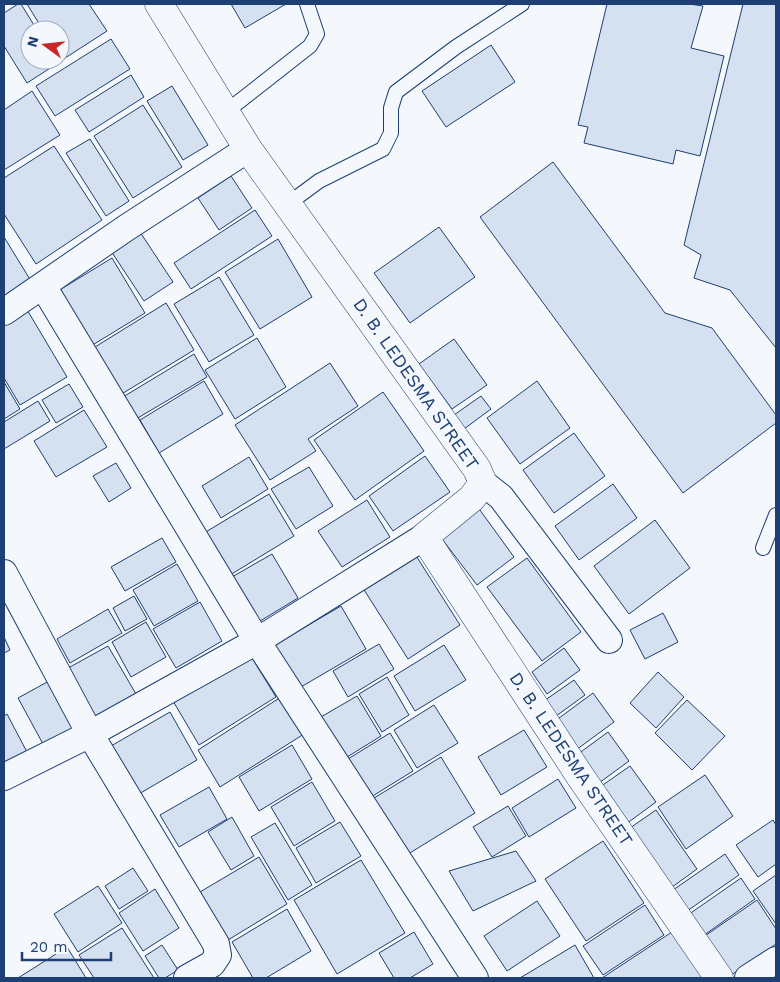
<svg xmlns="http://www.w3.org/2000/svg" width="780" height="982" font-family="'Work Sans',sans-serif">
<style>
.building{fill:#d5e0f0;stroke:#1d3f73}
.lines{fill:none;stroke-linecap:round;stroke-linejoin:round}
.lane-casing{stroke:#1d3f73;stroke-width:16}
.street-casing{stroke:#1d3f73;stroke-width:28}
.secondary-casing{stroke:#1d3f73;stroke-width:29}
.lane{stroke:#f4f7fb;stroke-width:14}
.street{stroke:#f4f7fb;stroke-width:26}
.secondary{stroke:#f4f7fb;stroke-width:28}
.labels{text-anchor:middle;stroke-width:4;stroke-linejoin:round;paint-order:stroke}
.street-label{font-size:18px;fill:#1d3f73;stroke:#f4f7fb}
</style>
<rect width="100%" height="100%" fill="#f4f7fb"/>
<!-- building -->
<path class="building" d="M18 4H21L37 30H30V60H56L58 63 27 83 4 46V13Z
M27 4H89L107 31 62 60 60 30H43Z
M231 4H286L245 28Z
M607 4H689L703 6 691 48 724 56 700 156 676 150 673 164 584 143 588 127 578 125Z
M743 4H776V348L730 290 694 278 701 255 684 245Z
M111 39 130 69 55 116 36 86Z
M491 45 515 82 446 127 422 91Z
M131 75 144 97 89 132 75 110Z
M172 86 208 145 183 160 147 101Z
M32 91 60 135 4 170V110Z
M143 105 182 167 133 198 94 136Z
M90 139 129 201 106 216 66 153Z
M54 146 102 220 36 264 4 214V178Z
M553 162 665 313 712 328 776 415V423L683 493 480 217Z
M231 176 252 208 219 230 198 198Z
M255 210 272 236 191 289 174 263Z
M439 227 475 277 410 323 374 273Z
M138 229 173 282 144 301 109 248Z
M4 237 31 281 4 298Z
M278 239 312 297 260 329 225 272Z
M112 258 145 313 86 349 53 294Z
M219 277 254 335 209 362 174 304Z
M166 303 194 350 115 398 87 352Z
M26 308 67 377 20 405 4 378V322Z
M257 338 286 387 235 419 205 370Z
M454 339 487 385 452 409 419 364Z
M194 354 207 377 131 422 118 400Z
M330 363 358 406 308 439 316 451 270 480 235 425Z
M204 381 223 414 159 453 140 420Z
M537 381 570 428 520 464 487 418Z
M4 382 20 409 4 419Z
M69 384 83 407 56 423 42 400Z
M383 392 424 451 355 500 314 440Z
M481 396 491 409 464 429 454 415Z
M38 401 50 421 4 449V422Z
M84 410 107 447 56 477 34 441Z
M574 433 605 476 554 513 523 470Z
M425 456 450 492 393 531 369 496Z
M249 457 268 489 221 518 202 486Z
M116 463 131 488 109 502 93 476Z
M309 467 333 506 296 529 271 489Z
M613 484 637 518 579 560 555 526Z
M269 494 294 536 230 575 204 533Z
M367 500 390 537 342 567 318 531Z
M477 506 514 557 477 585 439 535Z
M655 520 690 568 629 614 594 566Z
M162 538 176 562 125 591 111 567Z
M413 551 460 625 408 659 361 585Z
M272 554 298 598 252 626 225 581Z
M527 558 581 632 542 661 487 587Z
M177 564 198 601 154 626 133 590Z
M134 596 147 619 125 631 113 608Z
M200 602 222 641 176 668 153 629Z
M341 606 366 649 294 691 269 648Z
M108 609 122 633 70 663 57 639Z
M663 613 678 642 645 659 630 630Z
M146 622 166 657 131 677 112 642Z
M4 637 10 650 4 653Z
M379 644 394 669 348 697 333 671Z
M444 645 466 680 415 711 394 676Z
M108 646 136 694 89 721 61 672Z
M564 648 580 670 547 694 532 672Z
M249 653 276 697 199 745 173 701Z
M658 672 684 697 656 728 630 703Z
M387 677 409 715 382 732 359 694Z
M574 680 585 695 552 719 541 703Z
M49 681 74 727 43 744 18 698Z
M593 693 614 722 576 750 555 721Z
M357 696 381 736 339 762 314 721Z
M281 697 304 734 220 787 198 750Z
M687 700 725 736 692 770 655 733Z
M434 705 458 743 417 768 394 730Z
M170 712 197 760 132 798 104 750Z
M7 714 27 752 4 764V716Z
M524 730 547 767 501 795 478 757Z
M608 732 629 761 599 783 578 754Z
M390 733 413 771 371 797 348 759Z
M292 745 312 779 259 811 239 777Z
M441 757 475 813 400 859 366 803Z
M630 766 656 802 626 824 600 787Z
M705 775 733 816 686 849 658 807Z
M558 779 576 808 529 837 512 808Z
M312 782 335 821 294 846 271 807Z
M209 787 227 819 179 847 160 815Z
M508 806 526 836 492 857 473 827Z
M656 810 697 869 668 890 627 830Z
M232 817 254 856 231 870 208 832Z
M773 820 776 825V864L758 877 736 845Z
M340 822 361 856 316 883 296 848Z
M275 823 312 885 288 900 251 837Z
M603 841 644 903 586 941 545 879Z
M516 851 536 881 473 911 449 871Z
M725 854 739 875 687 911 673 890Z
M259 857 287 904 228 940 200 892Z
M361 860 405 933 337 974 294 900Z
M133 868 148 891 119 909 105 886Z
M776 875V924L753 891Z
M741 878 755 899 700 938 685 917Z
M98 886 122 923 78 952 54 914Z
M155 889 179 928 143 951 119 913Z
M757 900 776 929V944L727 978 699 940Z
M537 901 560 936 507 971 484 936Z
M645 905 664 935 603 975 583 946Z
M287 909 311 951 266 978H253L232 942Z
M122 928 154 978H94L79 955Z
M675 930 708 978H602Z
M414 932 433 964 410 978H394L379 953Z
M162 945 178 970 165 978H159L145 956Z
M575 945 594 978H520Z
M67 947 86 978H18Z"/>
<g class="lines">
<defs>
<path id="lane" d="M227 111 310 46 317 34 307 4
M288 204 319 181 383 149 391 133V108L396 92 456 47 522 4
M763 548 776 515"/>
<path id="street" d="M43 286 257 641 475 978
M4 312 126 228 248 149
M483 483 501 497 609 640
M4 573 90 734 216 944 218 955 212 964 187 978
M4 777 90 734 257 641 424 537
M748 978 776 960"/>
<path id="secondary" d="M159 4 248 149 477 469 483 483 472 498 424 537 580 776 719 978"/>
</defs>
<!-- lane casing -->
<use href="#lane" class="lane-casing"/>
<!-- street casing -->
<use href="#street" class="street-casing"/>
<!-- secondary casing -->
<use href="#secondary" class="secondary-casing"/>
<!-- lane -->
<use href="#lane" class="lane"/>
<!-- street -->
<use href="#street" class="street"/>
<!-- secondary -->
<use href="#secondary" class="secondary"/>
</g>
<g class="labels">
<!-- street labels -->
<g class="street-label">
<text transform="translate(416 384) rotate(55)" y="6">D. B. LEDESMA STREET</text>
<text transform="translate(571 759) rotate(56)" y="6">D. B. LEDESMA STREET</text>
</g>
</g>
<!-- border -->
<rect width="780" height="982" fill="none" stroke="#1d3f73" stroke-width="10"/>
<!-- north arrow -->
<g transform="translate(45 45) rotate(285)"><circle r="24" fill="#f4f7fb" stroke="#9eadc5"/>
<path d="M0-4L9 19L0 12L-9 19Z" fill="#c62828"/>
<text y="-8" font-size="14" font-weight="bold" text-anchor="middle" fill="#1d3f73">N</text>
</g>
<!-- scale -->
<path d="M22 952v8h89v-8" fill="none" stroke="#1d3f73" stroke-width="2.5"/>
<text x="30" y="952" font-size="15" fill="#1d3f73" stroke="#f4f7fb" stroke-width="4" paint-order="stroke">20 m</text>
</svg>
